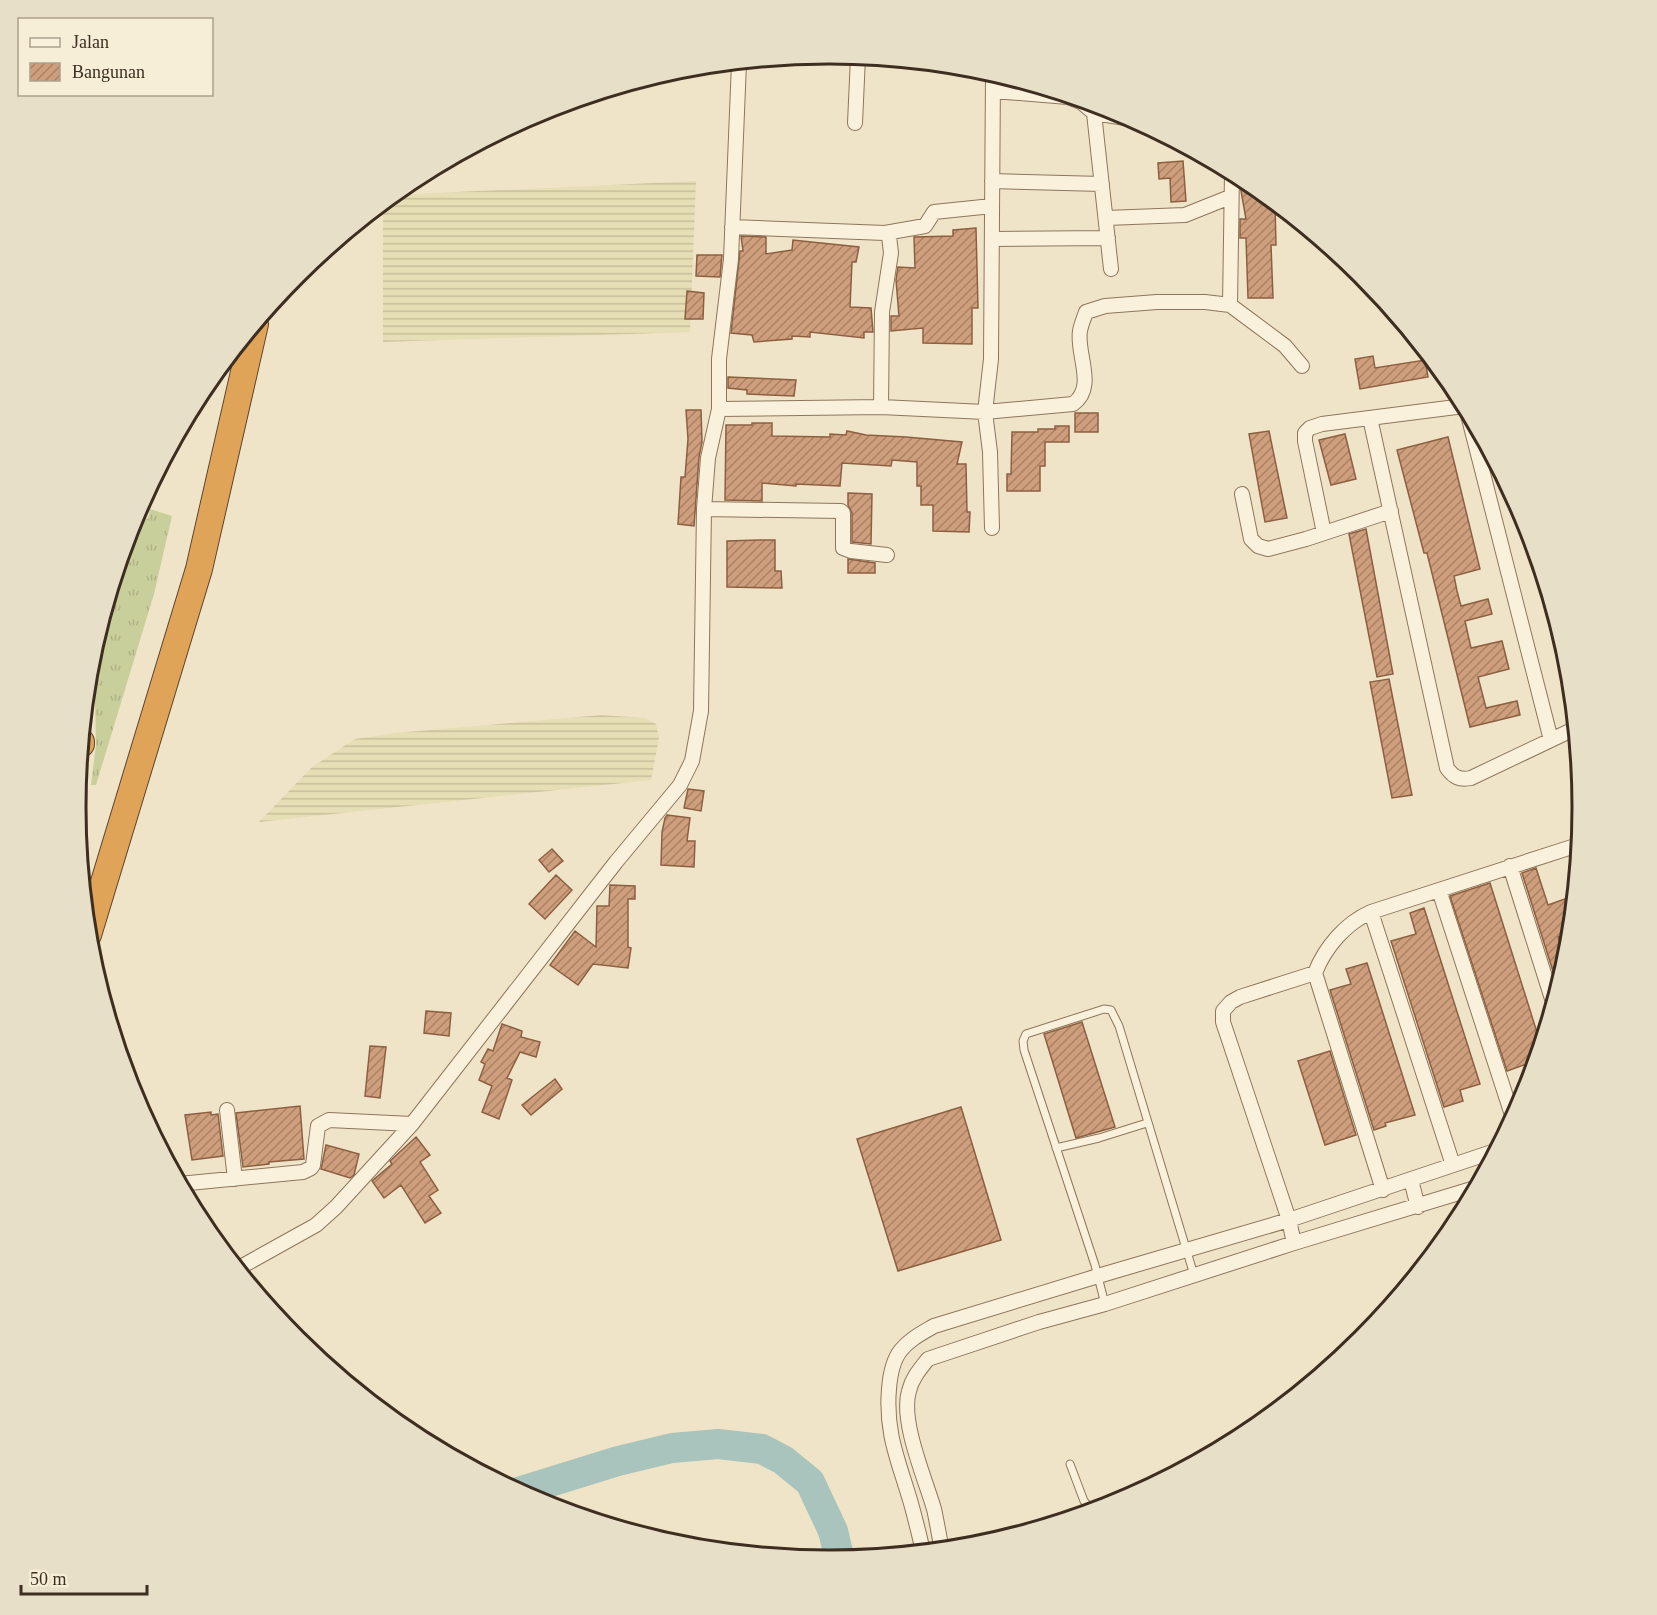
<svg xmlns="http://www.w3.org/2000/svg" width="1657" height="1615" font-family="Georgia,serif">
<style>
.farmland{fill:url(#farmland-rules)}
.grass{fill:url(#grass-tufts)}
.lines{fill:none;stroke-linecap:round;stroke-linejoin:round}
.river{stroke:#a9c4bc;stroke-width:30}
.building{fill:url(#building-hatch);stroke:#8d5f41;stroke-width:1.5}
.service-casing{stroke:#8d765c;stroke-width:9}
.minor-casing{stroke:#8d765c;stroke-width:16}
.motorway-casing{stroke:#5b4430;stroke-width:28}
.service{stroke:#faf1dc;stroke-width:7}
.minor{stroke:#faf1dc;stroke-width:14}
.motorway{stroke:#e0a458;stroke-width:26}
.rim{fill:none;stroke:#3d2e20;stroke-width:3}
</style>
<defs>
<pattern id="farmland-rules" width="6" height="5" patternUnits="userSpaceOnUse" patternTransform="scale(1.5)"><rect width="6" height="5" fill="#e6deb5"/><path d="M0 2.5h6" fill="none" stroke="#c6bf9b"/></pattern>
<pattern id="grass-tufts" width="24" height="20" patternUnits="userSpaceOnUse" patternTransform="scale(1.5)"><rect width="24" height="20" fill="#c9cf9b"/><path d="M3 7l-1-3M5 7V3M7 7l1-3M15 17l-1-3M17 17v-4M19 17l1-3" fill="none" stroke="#aeb285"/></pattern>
<pattern id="building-hatch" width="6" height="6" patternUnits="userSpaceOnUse" patternTransform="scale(1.5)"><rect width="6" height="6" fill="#cf9f7d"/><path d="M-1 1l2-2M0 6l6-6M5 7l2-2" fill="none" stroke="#a98266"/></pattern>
</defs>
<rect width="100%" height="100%" fill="#f0e4c8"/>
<!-- farmland -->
<path class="farmland" d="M696 181 690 332 383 342V203L393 195Z
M601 715 645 718 656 724 659 738 651 780 259 822 312 767 355 739 396 733Z"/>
<!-- grass -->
<path class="grass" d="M150 509 172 516 154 594 96 785H91L96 745 95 703 90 660 132 519 135 514 148 519Z"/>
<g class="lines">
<!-- river -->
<path class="river" d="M518 1492 618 1461 672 1448 718 1444 762 1449 783 1460 810 1482 833 1531 840 1560"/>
</g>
<!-- building -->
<path class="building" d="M1183 161 1186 201 1171 202 1170 178 1159 179 1158 163Z
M1241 178 1275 204 1276 245H1271L1273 298H1248L1246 238H1240V219H1246L1241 191Z
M976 228 978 308H972V344L923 343V328L891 331V316H899L896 280 898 267 915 268 914 237 953 236V230Z
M741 236 766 237V254L792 250 793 240 859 247 856 262H852L850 307 871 308 873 332H864V338L810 332V337L792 336V339L754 342 752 335 731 333 740 251H743Z
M697 255H722L720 277 696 276Z
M687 291 704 293 703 319H685Z
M1373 356 1375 368 1425 360 1428 377 1360 389 1355 359Z
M728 377 796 380 794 396 747 394V390L728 388Z
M686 410H701L702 442 699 457 694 526 678 524 681 477H685L688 439Z
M1075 413H1098V432H1075Z
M752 423H772V436L830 437V434L846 435 847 431 866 435 906 437 962 442 957 464H966L967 512H970L969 532 933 531V505H921V486H917V462L892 460 891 466 842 463 840 486 796 484V486L762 483V501L725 500 726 425H752Z
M1055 426H1069V442H1045V466H1040V491H1007V474H1011L1012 432H1038V429H1055Z
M1269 431 1287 518 1265 522 1249 434Z
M1345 434 1356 479 1331 485 1319 440Z
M1448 437 1480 569 1454 576 1457 591 1461 606 1488 599 1492 614 1465 621 1471 648 1502 641 1509 669 1478 677 1486 708 1517 701 1520 715 1470 727 1427 553H1424L1397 450Z
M848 493 872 494 871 544 852 542V513L848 505Z
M1366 529 1393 674 1377 677 1349 534Z
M758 540H775V571H781L782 588 727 587V541Z
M848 559 875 563V573H848Z
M1389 679 1412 795 1392 798 1370 682Z
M688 789 704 791 701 811 684 808Z
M667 815 690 818 687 841H695L694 867 661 865 662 832 665 818Z
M552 849 563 861 549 872 539 860Z
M1536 868 1548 905 1573 896 1570 933 1558 937 1565 961 1558 987 1522 873Z
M556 875 572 890 545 919 529 904Z
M1490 883 1540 1042 1535 1061 1507 1071 1450 896Z
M610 885 635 886V899H628V947L631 948 628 968 593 964 578 985 550 965 575 931 596 947 597 906H609Z
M1424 908 1480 1084 1460 1090 1463 1101 1444 1107 1391 941 1416 934 1410 913Z
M1367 963 1415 1115 1385 1123 1386 1126 1374 1130 1330 990 1351 984 1346 969Z
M426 1011 451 1013 449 1036 424 1033Z
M1082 1022 1115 1127 1076 1138 1044 1034Z
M502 1024 522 1031 521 1037 540 1042 536 1057 520 1052 507 1078 512 1080 499 1119 482 1112 492 1086 479 1080 485 1064 481 1062 488 1049 493 1051Z
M370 1046 386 1047 380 1098 365 1096Z
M1330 1051 1356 1135 1325 1145 1298 1061Z
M555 1079 562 1089 531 1115 522 1105Z
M300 1106 304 1159 269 1162V1164L243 1167 236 1113Z
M961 1107 1001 1240 898 1271 857 1139Z
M211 1112V1115L218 1114 223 1156 192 1160 185 1115Z
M416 1137 430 1155 420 1162 438 1190 429 1196 441 1213 425 1223 401 1185 384 1198 372 1181 392 1164 390 1161Z
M326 1145 359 1154 354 1175 350 1178 321 1169Z"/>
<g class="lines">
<defs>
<path id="service" d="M1056 1148 1099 1138 1147 1123
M1105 1304 1095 1265 1024 1050 1023 1041 1026 1034 1104 1009 1111 1010 1119 1026 1194 1275
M1070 1464 1084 1501 1093 1511"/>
<path id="minor" d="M993 91 1068 97 1081 102 1094 113 1132 119
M1094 113 1111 269
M855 123 858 57
M992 181 1102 184
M1106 218 1185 215 1230 197
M732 227 885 233 889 236 891 253 882 312 881 407
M885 233 925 226 934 212 992 206
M992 239 1108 238
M1230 305 1232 173
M719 409 881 407 985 412 991 359 993 74
M1467 411 1551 740
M1370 418 1447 768C1454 778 1460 780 1471 778L1574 729
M1242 494 1251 539 1258 546 1268 549 1306 539 1391 511
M704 509 841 511 843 513V548L851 551 887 555
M992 528 990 452 985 412 1073 404C1097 387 1076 354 1080 331 1081 325 1084 318 1086 312L1105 306 1157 302H1205L1230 305 1285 346 1302 366
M1324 533 1305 441V433L1310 428 1322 424 1464 406
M1510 866 1553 1002
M1439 890 1513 1118
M1371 912 1453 1165
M227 1110 235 1179
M146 1118 147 1123
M1411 1180 1418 1207
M179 1184 303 1172 311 1168 313 1165 318 1126 329 1120 412 1124
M1383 1190 1315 973C1325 947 1346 923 1371 912L1578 845
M1294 1243 1289 1220 1223 1022V1011L1231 1002 1240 997 1315 973
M237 1269 316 1225 336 1207 412 1124 616 862 680 785 692 761 701 711 704 509 708 458 719 409V359L731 259 739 63
M942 1550C939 1536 937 1522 934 1509 925 1478 900 1421 909 1391 912 1378 920 1369 928 1359L1039 1322 1105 1304 1294 1243 1475 1188
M923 1552C920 1537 916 1522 912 1507 900 1464 885 1435 889 1389 890 1376 892 1361 901 1350 910 1339 922 1333 934 1326L1098 1276 1289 1220 1495 1151"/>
<path id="motorway" d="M81 744V742
M88 935 199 569 255 324"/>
</defs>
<!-- service casing -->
<use href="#service" class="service-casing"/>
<!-- minor casing -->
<use href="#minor" class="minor-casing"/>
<!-- motorway casing -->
<use href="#motorway" class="motorway-casing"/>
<!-- service -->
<use href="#service" class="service"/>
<!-- minor -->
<use href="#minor" class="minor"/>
<!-- motorway -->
<use href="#motorway" class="motorway"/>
</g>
<!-- crop -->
<path d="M0 0H1657V1615H0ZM86 807a743 743 0 1 1 1486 0a743 743 0 1 1-1486 0Z" fill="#e8dfc9" fill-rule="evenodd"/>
<path class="rim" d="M86 807a743 743 0 1 1 1486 0a743 743 0 1 1-1486 0Z"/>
<!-- legend -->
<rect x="18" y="18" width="195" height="78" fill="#f7eed8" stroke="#ada18e" stroke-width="1.5"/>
<rect x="30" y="38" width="30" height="9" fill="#faf1dc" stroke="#ada18e" stroke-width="1.5"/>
<text x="72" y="48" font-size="18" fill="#3d2e20">Jalan</text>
<rect x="30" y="63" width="30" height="18" fill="url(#building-hatch)" stroke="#ada18e" stroke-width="1.5"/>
<text x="72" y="78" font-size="18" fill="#3d2e20">Bangunan</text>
<!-- scale -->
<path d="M21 1585v9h126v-9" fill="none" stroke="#3d2e20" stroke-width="3"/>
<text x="30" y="1585" font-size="18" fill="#3d2e20" stroke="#f7eed8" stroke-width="4.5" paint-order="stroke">50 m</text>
</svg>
